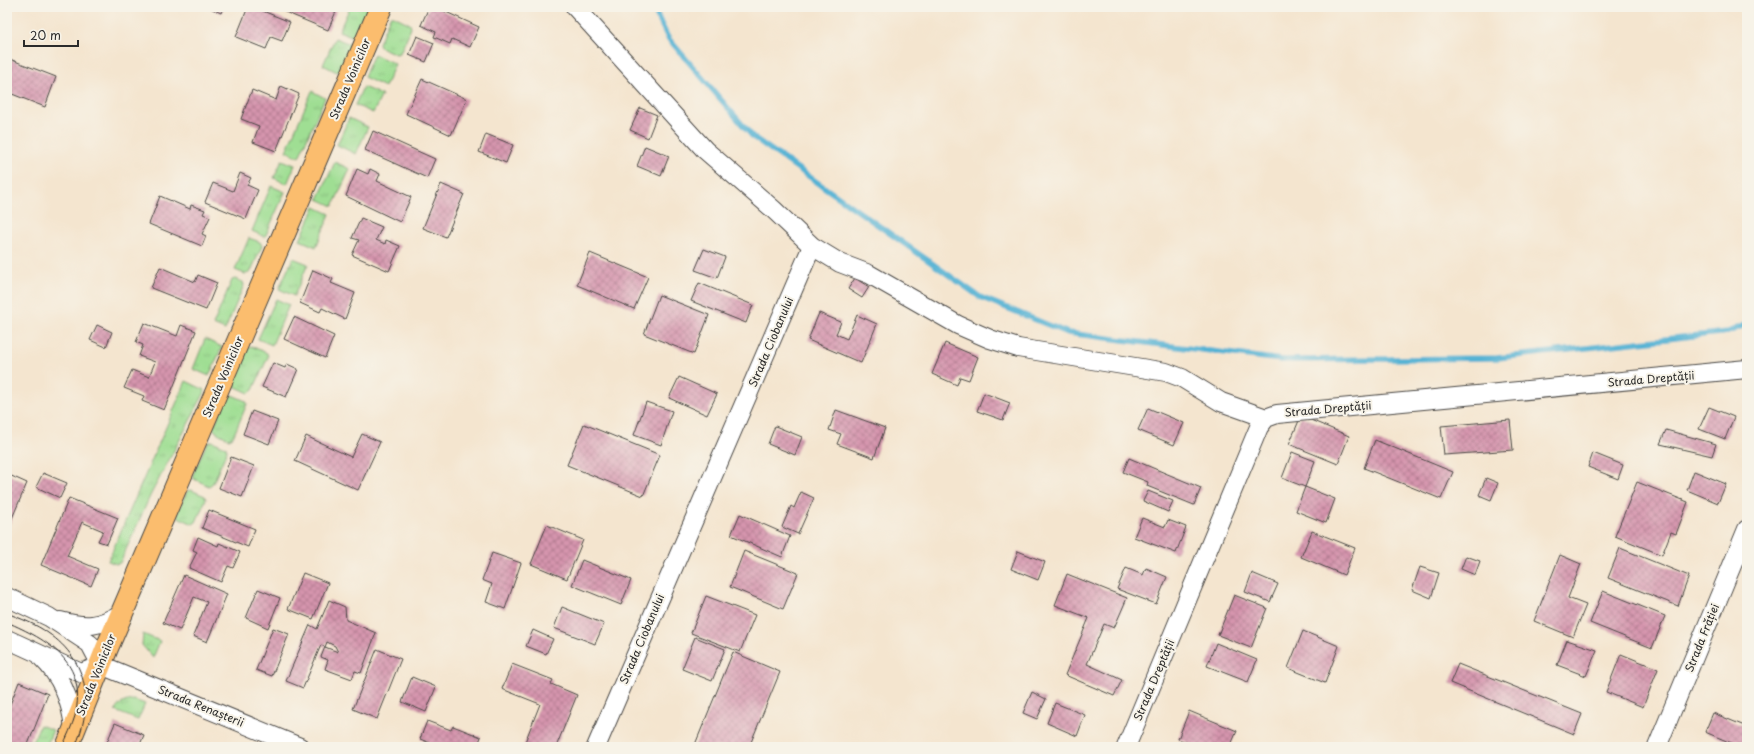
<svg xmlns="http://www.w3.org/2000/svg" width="1754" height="754" font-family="'Playpen Sans',sans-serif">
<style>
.grass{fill:url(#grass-tufts);stroke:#65845f}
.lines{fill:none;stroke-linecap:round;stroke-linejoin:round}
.stream{stroke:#56b3d4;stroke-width:5.5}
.building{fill:url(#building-cross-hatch)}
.minor-casing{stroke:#494744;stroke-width:20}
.major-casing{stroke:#494744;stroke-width:24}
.minor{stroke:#fff;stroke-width:18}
.major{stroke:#fbbd6e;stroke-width:22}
.tram{stroke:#2b2b2b;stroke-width:1}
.labels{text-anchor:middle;stroke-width:4;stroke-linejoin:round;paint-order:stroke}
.street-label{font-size:11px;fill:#2b2b2b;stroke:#f7f3e8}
</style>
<defs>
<pattern id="grass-tufts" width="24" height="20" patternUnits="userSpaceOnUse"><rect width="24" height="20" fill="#9fde93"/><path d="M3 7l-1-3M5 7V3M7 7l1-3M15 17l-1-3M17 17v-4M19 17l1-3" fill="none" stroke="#89bf7f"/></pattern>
<pattern id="building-cross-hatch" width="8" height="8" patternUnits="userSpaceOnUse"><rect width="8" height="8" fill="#d594ad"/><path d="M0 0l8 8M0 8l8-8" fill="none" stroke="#ad798d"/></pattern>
</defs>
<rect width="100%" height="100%" fill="#f7f3e8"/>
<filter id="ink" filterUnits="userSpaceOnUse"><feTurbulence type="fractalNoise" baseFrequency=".025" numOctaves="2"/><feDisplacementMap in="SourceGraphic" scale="8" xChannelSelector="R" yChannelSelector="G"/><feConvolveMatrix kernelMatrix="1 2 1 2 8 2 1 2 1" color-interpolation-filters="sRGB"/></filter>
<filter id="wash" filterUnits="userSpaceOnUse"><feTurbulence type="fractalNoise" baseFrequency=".012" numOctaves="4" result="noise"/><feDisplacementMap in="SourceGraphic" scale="16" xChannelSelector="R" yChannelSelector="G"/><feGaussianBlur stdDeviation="0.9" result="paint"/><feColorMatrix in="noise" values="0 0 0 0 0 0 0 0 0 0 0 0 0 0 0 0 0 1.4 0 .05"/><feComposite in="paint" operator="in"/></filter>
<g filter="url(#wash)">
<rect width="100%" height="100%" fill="#f4e5cf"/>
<!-- grass -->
<path class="grass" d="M350 7H367L369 9 356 38 339 31Z
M390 16H394L410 24 411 28 400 53 396 54 380 47 379 43Z
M335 38 350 44 352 48 342 70 337 72 323 65Z
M374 54 395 64 385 87 364 77Z
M363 87 382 95 373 113 355 105Z
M312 91 325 98 299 157 286 151Z
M349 118 368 127 356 154 337 145Z
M282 160 295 165 287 184 274 178Z
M335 162 350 169 333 206 318 199Z
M271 186 285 192 265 237 252 231Z
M315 207 330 214 316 247 300 240Z
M249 238 260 242 262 246 250 273 245 274 235 270Z
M293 258 308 264 294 296 279 289Z
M235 279 243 282 244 285 225 330 213 325 232 280Z
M276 299 289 305 272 345 258 339Z
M205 339 222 347 209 376 193 369Z
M251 346 267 353 268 357 253 390 249 393 234 386 233 381 247 349Z
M186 381 205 390 204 394 151 494 120 563 116 564 108 561Z
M232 395 246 401 247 404 233 437 229 439 216 432 213 428 227 396Z
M212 441 226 447 227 451 213 483 209 486 194 479 193 474 207 443Z
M191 490 205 496 206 499 196 522 193 524 178 517 177 513 187 491Z
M143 634 160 641 153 658 142 645Z
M134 700 145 704 138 720 115 711C119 703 125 701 134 700Z
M40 725 53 730 46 747H30Z"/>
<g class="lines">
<!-- stream -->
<path class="stream" d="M653 7 668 38 753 137 980 297 1068 333 1282 360 1497 358 1728 332 1747 324"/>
</g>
<g id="blocks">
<!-- building -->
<path class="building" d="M208 7H224L221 13Z
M248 7H253L290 22 282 41 271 37 266 49 236 37Z
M287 7H338L328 30 285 12Z
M429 7H435L479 27 470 47 452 39 450 44 434 37 436 32 421 25Z
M417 36 434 43 426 62 409 55Z
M7 58 56 77 45 107 7 92Z
M422 79 467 99 451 135 406 114Z
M281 86 299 94 276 151 253 142 259 126 241 119 252 90 276 100Z
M640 108 657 115 648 138 630 130Z
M373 131 435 159 427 178 365 150Z
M486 134 513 145 506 163 479 152Z
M645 146 669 156 661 176 637 166Z
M357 169 368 174 370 169 380 174 377 181 411 197 400 222 346 196Z
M240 173 251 178 247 185 258 190 246 219 205 202 213 183 233 191Z
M441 184 464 194 446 237 423 228Z
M160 196 190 209 191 205 205 210 203 214 210 217 202 234 206 236 202 246 149 224Z
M361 218 382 227 376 240 385 244 386 240 400 246 389 271 352 255 359 240 352 238Z
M704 249 725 257 717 278 695 270Z
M590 253 648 277 634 309 577 285Z
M160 267 195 282 198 275 217 283 206 310 151 288Z
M313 270 333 279 331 283 355 293 345 319 322 308 320 312 300 303Z
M855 278 869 287 862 298 848 289Z
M699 283 753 305 746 323 691 301Z
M659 295 709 315 694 354 644 334Z
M819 313 841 322 836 334 847 339 857 315 877 324 861 363 808 340Z
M294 317 334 336 325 358 284 339Z
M144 323 177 336 181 325 196 331 164 410 142 401 144 396 124 388 132 370 149 377 155 362 139 356 143 345 136 342Z
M97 325 112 332 106 347 90 340Z
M945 343 978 357 969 380 960 377 957 385 932 374Z
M273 363 285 368 287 364 298 369 286 397 262 387Z
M679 377 717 394 707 415 669 398Z
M984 393 1010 403 1003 420 977 411Z
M646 402 672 411 661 445 634 435Z
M1709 407 1734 417 1725 439 1699 429Z
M1148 408 1184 423 1174 445 1138 430Z
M836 410 885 428 874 458 837 444 841 434 829 430Z
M252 411 278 421 269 444 243 434Z
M1301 416 1349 436 1338 464 1289 444Z
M1510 420 1513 450 1444 455 1441 426Z
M584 424 660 455 643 496 567 465Z
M775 426 802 437 795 455 768 444Z
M1666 430 1716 444 1712 456 1660 444Z
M362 434 380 442 358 490 295 461 306 436 351 457Z
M1375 440 1453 472 1441 499 1364 468Z
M1292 452 1315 461 1305 487 1282 478Z
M1593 453 1623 465 1618 479 1588 467Z
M231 457 254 466 242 497 219 488Z
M1129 458 1201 488 1194 505 1147 486 1148 482 1123 472Z
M1694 471 1726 484 1718 503 1687 490Z
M43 473 67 483 60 498 36 487Z
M7 474 27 483 7 530Z
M1486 478 1498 483 1491 500 1479 495Z
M1637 482 1688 502 1676 534 1671 532 1662 555 1615 536Z
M1305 487 1335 499 1326 523 1296 511Z
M1148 491 1173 501 1168 512 1143 501Z
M801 492 814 498 798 534 782 527 791 506 794 508Z
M69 498 118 518 107 544 98 541 103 531 82 522 67 556 98 569 91 586 41 565Z
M209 510 255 529 248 547 202 528Z
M740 514 790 536 782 557 731 535Z
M1142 518 1165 527 1168 520 1186 527 1176 553 1134 537Z
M547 525 583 540 567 579 531 564Z
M1312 531 1355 548 1344 575 1301 557Z
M198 537 218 546 219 543 240 552 233 568 228 566 221 582 189 568 197 552 193 550Z
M1620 548 1689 576 1678 606 1608 578Z
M744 551 798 573 783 609 730 587Z
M1018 551 1045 562 1038 580 1011 569Z
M492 553 521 563 505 609 486 602 492 584 482 580Z
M1560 555 1581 564 1568 598 1586 605 1573 637 1534 621Z
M1466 556 1480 561 1475 575 1461 569Z
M582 560 631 580 621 605 572 585Z
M1420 567 1439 573 1431 598 1412 590Z
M1126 568 1143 575 1146 568 1167 577 1156 604 1117 589Z
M303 573 328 583 313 619 288 609Z
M1252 573 1278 584 1270 602 1245 592Z
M1067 574 1127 598 1114 628 1104 624 1087 664 1122 680 1114 696 1065 675 1089 618 1055 605Z
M184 575 227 594 207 642 193 636 207 602 194 597 180 630 163 623Z
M258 589 280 598 268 628 246 618Z
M1603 591 1665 616 1652 648 1590 623Z
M1234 595 1267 608 1251 648 1218 635Z
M706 596 755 615 740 652 691 633Z
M329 600 345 607 346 620 376 633 361 673 355 671 352 679 325 669 328 660 321 657 325 647 338 652 335 646 327 642 325 647 321 645 303 688 286 681 310 625 317 629Z
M562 607 604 624 595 644 554 628Z
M273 628 289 634 272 676 256 670Z
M533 630 553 639 546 654 526 646Z
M1303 631 1339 646 1325 683 1288 668Z
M695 637 725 649 712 681 682 669Z
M1567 640 1597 650 1586 676 1557 665Z
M1216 643 1257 660 1248 682 1207 666Z
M377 649 401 659 377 719 353 709Z
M733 652 780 672 749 747H694Z
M1621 654 1658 669 1643 707 1606 692Z
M512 664 553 680 551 684 577 695 556 747H523L540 704 502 689Z
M1458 664 1582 714 1574 734 1450 683Z
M412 677 436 687 426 712 402 702Z
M19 682 48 694 27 747H8L7 746V712Z
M1032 692 1046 699 1037 719 1023 713Z
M1055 703 1085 715 1077 736 1047 723Z
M1189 711 1237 731 1230 747H1199L1178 739Z
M1713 713 1747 727V747H1741L1705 732Z
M427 721 451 730 453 726 481 737 477 747H440L420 739Z
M115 723 144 735 139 747H105Z"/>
</g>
</g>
<g filter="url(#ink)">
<use href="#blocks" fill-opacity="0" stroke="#494744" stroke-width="1"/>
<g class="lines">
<defs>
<path id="minor" d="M575 7 705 150 773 209 812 246 596 747
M812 246 840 263 869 274 958 325 990 339 1018 348 1166 372 1182 378 1221 402 1266 418
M7 597 49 617 90 644 101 665 300 747
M60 621C87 628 99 627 122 613
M7 639 81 673 101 665
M42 658C62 677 71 701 74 728
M1126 747 1259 427 1266 418 1277 414 1747 369
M1657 747 1747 529"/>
<path id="major" d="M67 747 107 648 381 7"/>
</defs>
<!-- minor casing -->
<use href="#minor" class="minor-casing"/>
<!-- major casing -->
<use href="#major" class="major-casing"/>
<!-- minor -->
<use href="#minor" class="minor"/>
<!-- major -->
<use href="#major" class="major"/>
<!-- tram -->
<path class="tram" d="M7 613C21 619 36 624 48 633 89 661 94 704 75 747
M7 622C48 640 88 662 75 716 72 726 67 737 62 747"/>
</g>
</g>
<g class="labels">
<!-- street labels -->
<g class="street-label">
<text transform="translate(350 79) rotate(-67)" y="4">Strada Voinicilor</text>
<text transform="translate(771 342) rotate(-67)" y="4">Strada Ciobanului</text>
<text transform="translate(223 377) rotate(-67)" y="4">Strada Voinicilor</text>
<text transform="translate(1651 379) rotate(-5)" y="4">Strada Dreptății</text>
<text transform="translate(1328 409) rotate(-5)" y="4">Strada Dreptății</text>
<text transform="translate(1702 638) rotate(-68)" y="4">Strada Frăției</text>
<text transform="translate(642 639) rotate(-67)" y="4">Strada Ciobanului</text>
<text transform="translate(96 675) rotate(-68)" y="4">Strada Voinicilor</text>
<text transform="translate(1154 680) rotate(-67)" y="4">Strada Dreptății</text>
<text transform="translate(201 706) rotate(22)" y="4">Strada Renașterii</text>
</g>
</g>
<!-- margin -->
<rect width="1754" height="754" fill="none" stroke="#f7f3e8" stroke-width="24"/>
<!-- scale -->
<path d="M24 40v6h54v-6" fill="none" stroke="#2b2b2b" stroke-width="2"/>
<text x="30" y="40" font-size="12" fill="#2b2b2b" stroke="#f7f3e8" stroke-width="3" paint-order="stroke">20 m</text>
</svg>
